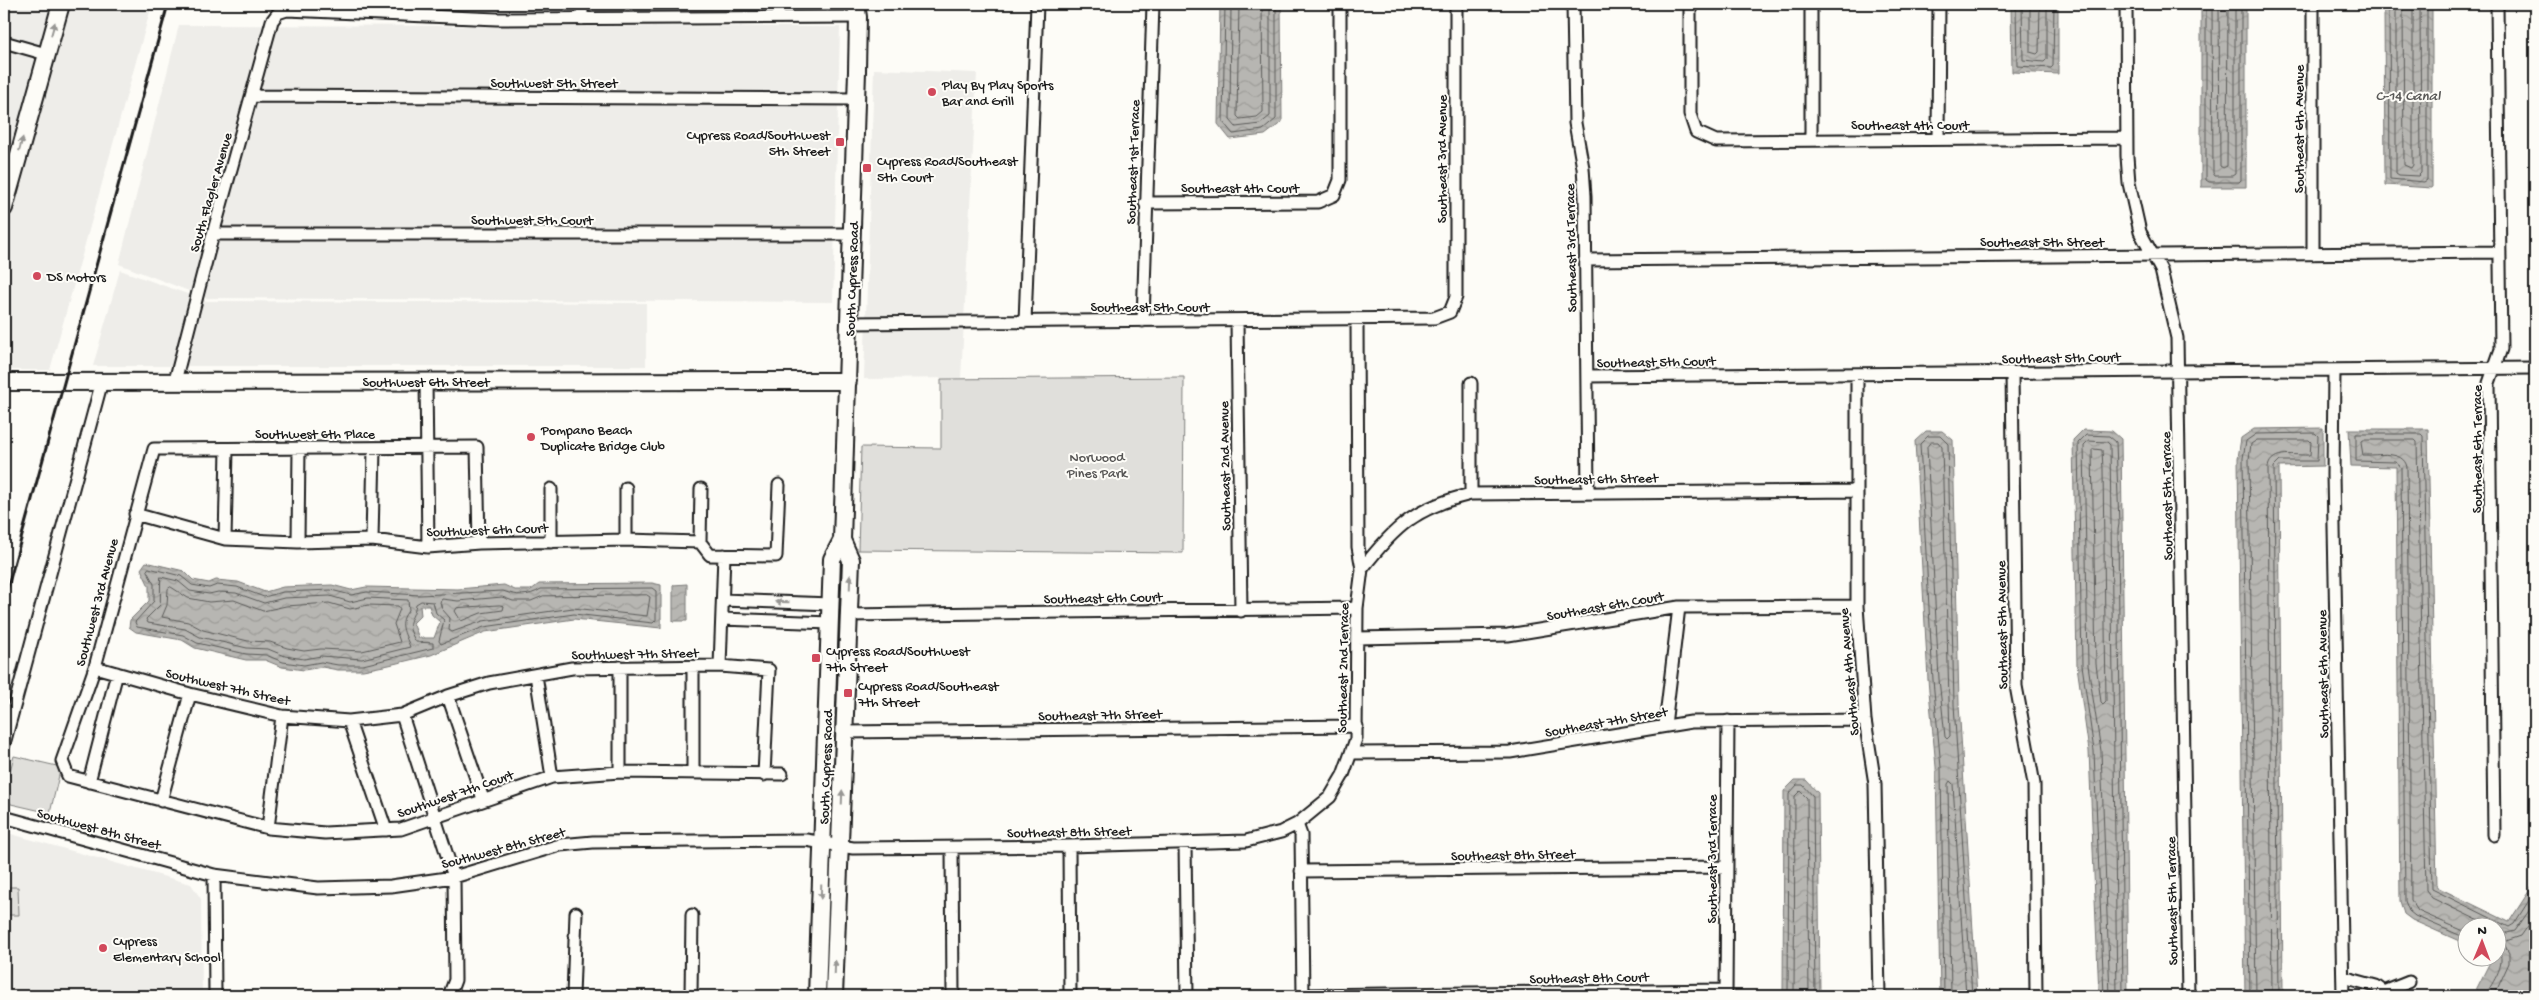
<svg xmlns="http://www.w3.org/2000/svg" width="2539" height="1000" font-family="'Gochi Hand',sans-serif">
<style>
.built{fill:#eeede9}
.park{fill:#e0dfdb;stroke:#7e7e7c}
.water{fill:url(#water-waves);stroke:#797876;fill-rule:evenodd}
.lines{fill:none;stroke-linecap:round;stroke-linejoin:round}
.shore{stroke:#5a5a58;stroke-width:1}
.street-casing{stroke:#1c1c1c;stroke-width:15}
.secondary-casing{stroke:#1c1c1c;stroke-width:20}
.street{stroke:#fdfcf7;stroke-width:11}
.secondary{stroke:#fdfcf7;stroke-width:16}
.rail{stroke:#1c1c1c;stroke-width:3}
.oneway{fill:#989794}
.poi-dot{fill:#d1495b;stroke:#fdfcf7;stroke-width:2}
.labels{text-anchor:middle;stroke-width:4;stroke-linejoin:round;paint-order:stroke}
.street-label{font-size:14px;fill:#1c1c1c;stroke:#fdfcf7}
.poi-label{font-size:14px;fill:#1c1c1c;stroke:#fdfcf7;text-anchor:start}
.park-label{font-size:14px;fill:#575655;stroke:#fdfcf7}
.water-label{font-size:15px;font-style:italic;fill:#5a5a58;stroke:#fdfcf7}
</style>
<defs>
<pattern id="water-waves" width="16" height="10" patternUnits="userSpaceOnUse" patternTransform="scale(1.25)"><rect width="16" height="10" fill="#b7b6b2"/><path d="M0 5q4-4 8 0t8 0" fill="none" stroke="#9d9c98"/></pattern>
</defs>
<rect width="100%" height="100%" fill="#fdfcf7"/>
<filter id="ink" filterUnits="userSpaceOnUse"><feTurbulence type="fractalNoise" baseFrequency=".02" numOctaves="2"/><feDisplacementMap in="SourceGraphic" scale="10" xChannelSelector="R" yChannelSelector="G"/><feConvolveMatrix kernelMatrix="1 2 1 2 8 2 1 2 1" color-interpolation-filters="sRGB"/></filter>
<g filter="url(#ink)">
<!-- built -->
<path class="built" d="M4 4H152L50 370H4Z
M595 4H839V10L594 14Z
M179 25 840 27 833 302 207 298 119 264Z
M874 69 977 73 961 378 864 379Z
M120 270 207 301 646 303V366H93Z
M4 832 191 884 201 899 202 996H4Z"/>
<!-- park -->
<path class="park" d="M1184 377 1183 553 858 550 861 447 941 448V379Z
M14 756 61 767 50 813 11 804 4 794Z
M4 887H18L19 915H4Z"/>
<!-- water -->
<path class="water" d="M1220 4H1281L1282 122 1265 135 1230 139 1218 124Z
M2011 4H2058V74L2012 72Z
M2201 4H2246V187H2201Z
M2384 4H2432V188L2385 185Z
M2323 428V466L2279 467 2283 996H2245L2238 458 2241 438 2254 429Z
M2349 429H2428L2437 887 2509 922 2535 882V996H2473L2492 958H2496V928H2466V944L2412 920 2404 914 2400 901 2396 467 2351 466Z
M2083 430 2112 431 2121 439 2128 996H2099L2089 751 2077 666 2073 440Z
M1926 431H1942L1953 440 1959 704 1977 996H1940L1936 767 1928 680 1915 441Z
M146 562 184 571 193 580 209 583 216 580 238 582 265 592 283 587 332 585 351 590 366 587 458 589 504 585 515 590H531L539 584 652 583 661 585V628L574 619 485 632 431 655 389 665 363 670H338L322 667 304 670 282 667 265 660H246L195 648 182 640 136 632 129 627 130 620 149 601V586L141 569ZM420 606H429L432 615 440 622 434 638H419L413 623 421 615Z
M687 584V621H673V585Z
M1795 780H1806L1818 793 1820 996H1783L1784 791Z"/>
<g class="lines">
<!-- shore -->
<path class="shore" d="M1225 4 1223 122 1233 134 1263 130 1276 119V4
M1231 4 1230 120 1236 127 1260 124 1270 116V4
M1239 4 1237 116 1240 119 1257 117 1263 112 1262 4
M2016 4 2017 66 2051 68 2053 66 2054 4
M2022 4 2023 60 2044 62 2047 59V4
M2030 4V52L2037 54 2039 52 2040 4
M2206 4V180L2209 182H2239L2241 180V4
M2212 4 2213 173 2215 176H2232L2235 174V4
M2219 4 2220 166 2223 168 2227 166 2228 4
M2389 4 2390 179 2424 182 2427 180V4
M2396 4V173L2399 175 2418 176 2421 173 2420 4
M2403 4 2404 165 2411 168 2413 165V4
M1931 442H1938L1942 447 1950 736 1947 739 1945 737 1939 679 1927 447Z
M2094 449 2102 450 2103 469 2106 701 2103 704 2101 702 2096 664 2092 451Z
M149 568 181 576 192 585 209 588 217 585 237 587 264 597 283 592 331 590 351 595 367 592 420 595 503 591C517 596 528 597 541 589L652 588 656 591V620L653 623 574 614 484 627 441 644 439 641 444 620 436 613 433 602 421 601 416 604C413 623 403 620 416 642L433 643V648L363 665H338L321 662 304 665 283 662 266 655 246 654 197 643 183 635 137 627 135 622 154 601V584L147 571Z
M161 577 178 581 190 591 209 594 218 592 236 593 264 603 284 598 330 596 350 602 368 598 408 600 409 610C397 623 405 633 410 647L362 659 321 656 304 659 285 656 268 649 247 648 200 637 185 629 148 623 146 619 160 605Z
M171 587 188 598 209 602 234 600 263 611 286 606 329 603 350 609 368 605 398 606 400 609 394 624 400 642 362 651 321 649 304 651 287 648 270 642 248 641 203 630 188 622 162 617 167 605 168 589Z
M647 595 650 597 647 616 573 608 483 621 452 632 449 630 450 618 442 609 440 602 442 599 458 601 502 597 513 601H531L543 596Z
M500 605 504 606 503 610 481 613 461 621 455 611 457 608Z
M2496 928 2507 933 2515 931 2535 902
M2466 932 2418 911 2411 900 2407 467C2403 449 2377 456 2363 455L2361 443 2363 440H2415L2417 442 2426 890 2432 898 2494 928
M2466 938 2415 916 2409 911 2405 901 2401 467 2395 462 2356 461V434H2421L2423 436 2432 889 2509 927 2514 924 2535 891
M1788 996 1789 794 1797 785H1803L1813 796 1815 996
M1794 996 1795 796 1800 791 1807 798 1809 996
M1944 996 1941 767 1933 680 1920 444 1928 436H1940L1948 444 1954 704 1972 996
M1951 996 1948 784 1950 781 1953 784 1966 996
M2104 996 2094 751 2082 665 2078 443 2086 435 2109 436 2116 442 2119 524 2118 530 2123 996
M2110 996 2101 751 2088 665 2084 445 2088 441 2107 442 2110 445 2117 996
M2250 996 2243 458 2246 441 2256 434 2315 433 2318 436 2317 461H2280L2274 467 2279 996
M2256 996 2249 459 2251 444 2257 440H2309L2311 442 2310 455C2296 456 2272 449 2268 467L2272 996
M2485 996C2492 983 2510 960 2496 948
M2494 996 2509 963V953L2503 942 2521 936 2535 916"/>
<defs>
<path id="street" d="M1573 4 1575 123 1583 168 1585 196 1588 493
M1690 4V114L1696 132 1716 141 2127 138
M2126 4 2127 156 2129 183 2140 232 2161 270 2177 338 2188 996
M582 19V4
M4 42 46 54
M253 96 856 99
M1938 139 1939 4
M1811 140V4
M1145 203 1318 202 1334 195 1340 180V4
M213 234H852
M2313 254V4
M1585 260 2500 252
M1143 321 1153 4
M1237 321 1241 611
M1025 322 1037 4
M849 323 1434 318 1450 312 1456 297V4
M2334 370 2333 475 2343 996
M2012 373 2016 686 2034 784 2036 996
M1857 374V606L1865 720 1875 784 1879 996
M1587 376 2535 368
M175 381 213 234 272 21 278 13 287 10 497 19 858 17
M426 381 428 547
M626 488V540
M1471 494V383
M135 514 225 539 298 542 372 540 428 547 479 543 626 540 700 542 710 555 776 556 779 485
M225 539 227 449
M372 540 374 448
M298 542 299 448
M551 542V489
M700 542 701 489
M479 543 477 447 154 449 95 667 62 761 68 776 268 828 325 833 401 829 552 777 620 772 782 774
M1362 569C1395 526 1417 507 1471 494L1857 491
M723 600 831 604
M849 615 1357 608
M722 619 830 623
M1357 638 1508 635 1679 607 1857 606
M720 666 724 555
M95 667 190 694 282 716 349 721 402 715 448 696 489 683 572 668 720 666 769 670 764 775
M620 667V772
M693 667V772
M536 675 552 777
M448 696 483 799
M402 715 454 877 455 980 449 996
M349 721 386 830
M1665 725 1679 607
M844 732 1357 726
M4 744 102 381
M1352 753 1510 752 1691 722 1865 720
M89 782 117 673
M161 801 190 694
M4 817 214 875 318 888 391 886 454 877 560 845 593 842 806 840 853 848 1069 846 1246 841 1281 832 1297 824 1330 797 1343 775 1356 739 1357 608 1362 569 1358 547 1357 319
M1297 824 1301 835 1303 996
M268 828 282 716
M2494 835 2489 383 2501 349 2497 4
M1185 844 1187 996
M1069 846 1070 996
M952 848 953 996
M1301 871 1725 867
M214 875 215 996
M2343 977 2376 986 2384 992V996
M2384 992 2409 982
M1303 995 1726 990
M573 996 576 913
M691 996 692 915
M1726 996 1728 721"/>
<path id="secondary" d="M4 208 61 4
M4 382 848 381
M817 996 832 559 842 540
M834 996 851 560 842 540 857 71 858 17 856 4"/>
</defs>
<!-- street casing -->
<use href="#street" class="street-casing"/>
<!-- secondary casing -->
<use href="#secondary" class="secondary-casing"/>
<!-- street -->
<use href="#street" class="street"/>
<!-- secondary -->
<use href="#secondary" class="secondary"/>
<!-- rail -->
<path class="rail" d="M4 601 168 4"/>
</g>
<!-- one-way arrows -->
<defs><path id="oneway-solid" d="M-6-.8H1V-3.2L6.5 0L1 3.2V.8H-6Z" transform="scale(1.25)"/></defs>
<g class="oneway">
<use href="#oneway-solid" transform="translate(53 29) rotate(-74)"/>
<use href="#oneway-solid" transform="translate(21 144) rotate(-75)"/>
<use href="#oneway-solid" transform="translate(850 582) rotate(-88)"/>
<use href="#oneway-solid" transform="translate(782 602) rotate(-178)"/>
<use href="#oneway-solid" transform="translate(842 797) rotate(-88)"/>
<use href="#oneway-solid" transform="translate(821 892) rotate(92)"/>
<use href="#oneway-solid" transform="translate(835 967) rotate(-88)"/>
</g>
</g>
<!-- markers -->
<g class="poi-dot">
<circle cx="932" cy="92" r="5"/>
<rect x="835" y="137" width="10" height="10" rx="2.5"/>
<rect x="862" y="163" width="10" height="10" rx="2.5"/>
<circle cx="37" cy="276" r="5"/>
<circle cx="531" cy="437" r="5"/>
<rect x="811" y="653" width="10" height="10" rx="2.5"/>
<rect x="843" y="688" width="10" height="10" rx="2.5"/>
<circle cx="103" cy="948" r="5"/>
</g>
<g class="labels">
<!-- street labels -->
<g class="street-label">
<text x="554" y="87">Southwest 5th Street</text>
<text x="1910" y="129">Southeast 4th Court</text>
<text transform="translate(2298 129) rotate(-90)" y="5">Southeast 6th Avenue</text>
<text transform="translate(1441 159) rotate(-90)" y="5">Southeast 3rd Avenue</text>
<text transform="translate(1132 162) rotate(-88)" y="5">Southeast 1st Terrace</text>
<text x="1240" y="192">Southeast 4th Court</text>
<text transform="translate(210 192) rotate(-74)" y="5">South Flagler Avenue</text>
<text x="532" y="224">Southwest 5th Court</text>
<text x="2042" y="246">Southeast 5th Street</text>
<text transform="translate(1570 248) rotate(-91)" y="5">Southeast 3rd Terrace</text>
<text transform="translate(851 279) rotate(-88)" y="5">South Cypress Road</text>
<text x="1150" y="311">Southeast 5th Court</text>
<text transform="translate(2061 357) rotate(-1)" y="5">Southeast 5th Court</text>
<text transform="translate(1656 361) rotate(-1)" y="5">Southeast 5th Court</text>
<text x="426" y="386">Southwest 6th Street</text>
<text x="315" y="438">Southwest 6th Place</text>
<text transform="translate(2476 449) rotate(-90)" y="5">Southeast 6th Terrace</text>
<text transform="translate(1224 466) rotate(-91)" y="5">Southeast 2nd Avenue</text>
<text transform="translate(1596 478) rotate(-1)" y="5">Southeast 6th Street</text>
<text transform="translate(2166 496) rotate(-91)" y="5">Southeast 5th Terrace</text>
<text transform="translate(487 529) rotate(-2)" y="5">Southwest 6th Court</text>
<text transform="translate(1103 597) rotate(-1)" y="5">Southeast 6th Court</text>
<text transform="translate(96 602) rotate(-75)" y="5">Southwest 3rd Avenue</text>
<text transform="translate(1605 605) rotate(-10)" y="5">Southeast 6th Court</text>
<text transform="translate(2001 625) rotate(-91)" y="5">Southeast 5th Avenue</text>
<text transform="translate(635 653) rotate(-1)" y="5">Southwest 7th Street</text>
<text transform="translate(1342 668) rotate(-89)" y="5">Southeast 2nd Terrace</text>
<text transform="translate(1848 672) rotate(-95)" y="5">Southeast 4th Avenue</text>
<text transform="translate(2322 674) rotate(-91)" y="5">Southeast 6th Avenue</text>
<text transform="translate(228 686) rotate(13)" y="5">Southwest 7th Street</text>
<text transform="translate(1100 714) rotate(-1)" y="5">Southeast 7th Street</text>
<text transform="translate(1606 721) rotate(-10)" y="5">Southeast 7th Street</text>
<text transform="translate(825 767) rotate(-88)" y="5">South Cypress Road</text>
<text transform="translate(455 793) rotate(-19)" y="5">Southwest 7th Court</text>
<text transform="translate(99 828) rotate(15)" y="5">Southwest 8th Street</text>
<text transform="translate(1069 831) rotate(-1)" y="5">Southeast 8th Street</text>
<text transform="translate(503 847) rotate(-15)" y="5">Southwest 8th Street</text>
<text transform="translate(1513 854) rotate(-1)" y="5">Southeast 8th Street</text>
<text transform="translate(1711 859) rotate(-90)" y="5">Southeast 3rd Terrace</text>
<text transform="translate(2171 901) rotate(-91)" y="5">Southeast 5th Terrace</text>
<text transform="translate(1589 977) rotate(-1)" y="5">Southeast 8th Court</text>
</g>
<!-- poi labels -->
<g class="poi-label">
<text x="942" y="89">Play By Play Sports<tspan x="942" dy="16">Bar and Grill</tspan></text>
<text x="830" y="139" text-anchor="end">Cypress Road/Southwest<tspan x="830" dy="16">5th Street</tspan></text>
<text x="877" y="165">Cypress Road/Southeast<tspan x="877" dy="16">5th Court</tspan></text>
<text x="47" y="281">DS Motors</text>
<text x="541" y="434">Pompano Beach<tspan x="541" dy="16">Duplicate Bridge Club</tspan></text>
<text x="826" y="655">Cypress Road/Southwest<tspan x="826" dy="16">7th Street</tspan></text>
<text x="858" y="690">Cypress Road/Southeast<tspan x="858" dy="16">7th Street</tspan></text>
<text x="113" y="945">Cypress<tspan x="113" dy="16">Elementary School</tspan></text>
</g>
<!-- park labels -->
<g class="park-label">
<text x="1097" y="461">Norwood<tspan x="1097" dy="16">Pines Park</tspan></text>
</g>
<!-- water labels -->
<g class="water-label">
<text x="2408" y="100">C-14 Canal</text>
</g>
</g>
<!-- margin -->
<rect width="2539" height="1000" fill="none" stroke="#fdfcf7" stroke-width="20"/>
<rect x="10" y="10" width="2519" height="980" fill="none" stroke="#1c1c1c" stroke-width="2" filter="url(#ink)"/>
<!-- north arrow -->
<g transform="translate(2482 942) rotate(1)"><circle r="24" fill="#fdfcf7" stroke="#a3a29f"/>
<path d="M0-4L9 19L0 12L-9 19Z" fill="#d1495b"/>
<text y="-8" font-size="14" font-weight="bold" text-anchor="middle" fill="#1c1c1c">N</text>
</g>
</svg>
